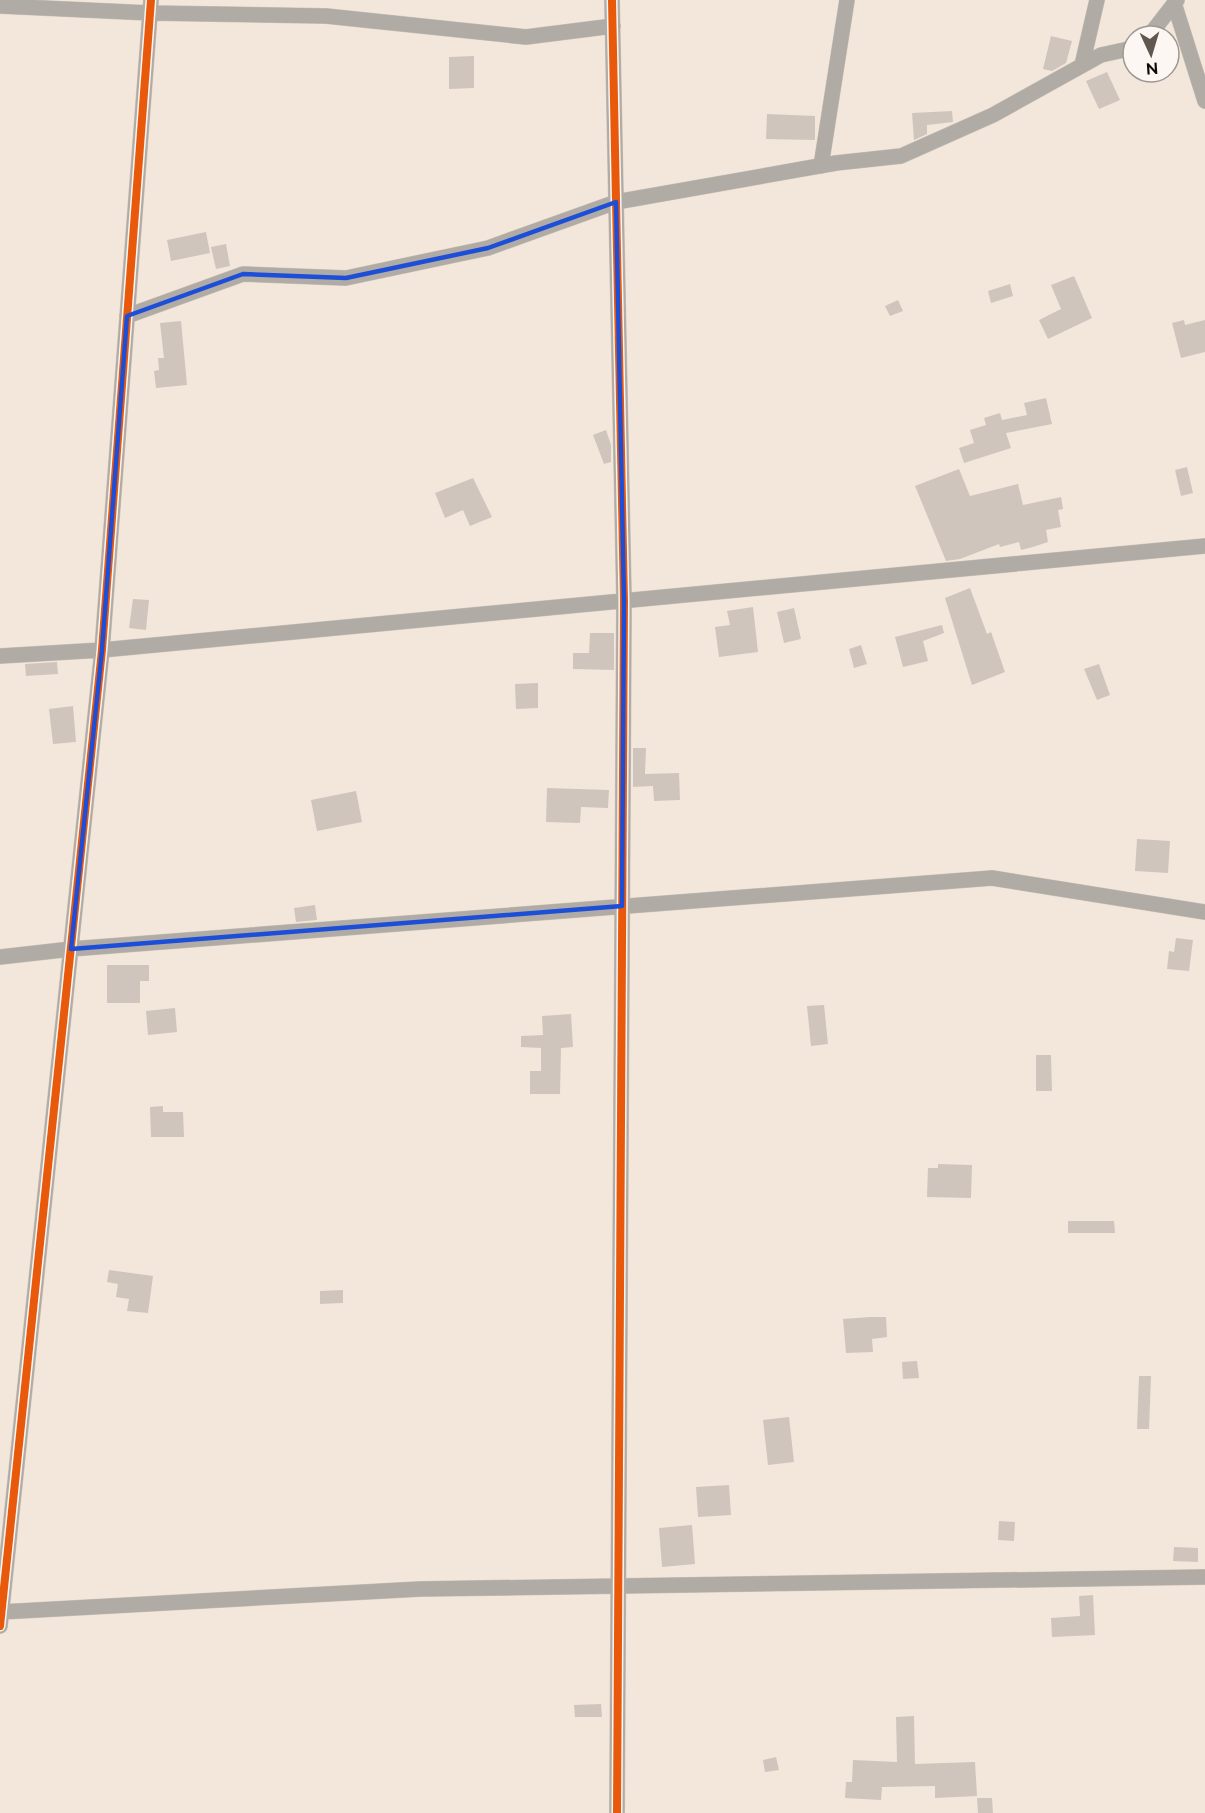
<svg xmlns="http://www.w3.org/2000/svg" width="1205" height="1813" font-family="Raleway,sans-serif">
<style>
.building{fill:#cfc5bc}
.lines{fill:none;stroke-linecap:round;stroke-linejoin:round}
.minor-casing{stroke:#cdc4ba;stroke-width:16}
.minor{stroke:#b0aba5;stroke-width:15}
.cycleway-casing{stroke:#fcf7f3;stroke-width:11}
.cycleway{stroke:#e8590c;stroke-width:8}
.marked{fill:none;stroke:#1d4ed8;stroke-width:4.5;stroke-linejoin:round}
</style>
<rect width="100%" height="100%" fill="#f3e7db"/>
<!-- building -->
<path class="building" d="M1051 36 1072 41 1066 63 1052 71 1043 69Z
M474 56V88L449 89V57Z
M1107 72 1120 100 1099 109 1086 81Z
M952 111 953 122 927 125V134L914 140 912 113Z
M767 114 815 116V140L766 139Z
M206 232 210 253 171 261 167 240Z
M226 244 230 266 216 269 211 247Z
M1074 276 1092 318 1048 339 1039 320 1061 309 1051 285Z
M1010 284 1013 296 991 303 988 291Z
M898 300 903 311 890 316 885 306Z
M1184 320 1185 325 1205 320V352L1181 358 1172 323Z
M181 321 187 385 156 388 154 371 159 370 158 358H164L160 323Z
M1046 398 1052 424 1006 433 1011 448 964 463 959 448 974 443 970 430 986 425 984 418 1000 413 1002 420 1027 415 1024 403Z
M606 430 611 445V462L604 464 593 435Z
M1187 467 1193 493 1181 496 1175 470Z
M959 469 970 496 1018 484 1023 505 1061 497 1063 509 1058 510 1061 527 1046 530 1048 542 1033 547 1021 550 1019 542 1000 547 999 544 960 559 946 561 915 486Z
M473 478 492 517 470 526 463 510 445 518 435 493Z
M970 588 987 634 991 632 1005 672 972 685 945 598Z
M133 599 149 600 146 630 129 628Z
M753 607 758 652 719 657 715 627 730 625 727 611Z
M794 608 801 639 784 643 777 612Z
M942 625 944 633 923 641 928 661 903 667 895 637Z
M590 633H614V670L573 669V653H589Z
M861 645 867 664 854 668 849 649Z
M57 662 58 674 26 676 25 664Z
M1099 664 1110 695 1097 700 1084 669Z
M538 683V708L516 709 515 684Z
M73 706 76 742 53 744 49 709Z
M633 748H646L645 774 679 773 680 800 654 801 653 786 633 787Z
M547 788 609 790 608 808 581 807 580 823 546 822Z
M356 791 362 822 317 831 311 800Z
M1137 839 1170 841 1168 873 1135 871Z
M315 905 317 920 296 922 294 908Z
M1176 938 1193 940 1189 971 1167 969 1169 951 1174 952Z
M107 965H149V981H140V1003H107Z
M824 1005 828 1044 811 1046 807 1006Z
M175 1008 177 1032 148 1035 146 1011Z
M571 1014 573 1047 561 1048 560 1094H530V1071H541V1048L521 1047V1036L543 1035 542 1016Z
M1036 1055H1051L1052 1091H1036Z
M163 1106V1112H183L184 1137H151L150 1107Z
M938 1164 972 1165 971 1198 927 1197 928 1168H938Z
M1068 1221H1114L1115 1233H1068Z
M109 1270 153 1276 148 1313 127 1311 129 1299 116 1297 118 1284 107 1282Z
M343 1290V1303L320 1304V1291Z
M870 1317H886L887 1337 872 1339 873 1352 846 1353 843 1319Z
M917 1361 919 1378 903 1379 902 1362Z
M1139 1376H1151L1149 1429H1137Z
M789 1417 794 1462 768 1465 763 1420Z
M729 1485 731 1515 698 1517 696 1487Z
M999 1521 1015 1522 1014 1541 998 1540Z
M692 1525 695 1564 662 1567 659 1528Z
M1174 1547 1198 1548V1562L1173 1561Z
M1093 1595 1095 1635 1052 1637 1051 1618 1080 1616 1079 1596Z
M601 1704 602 1717H575L574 1705Z
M914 1716 915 1764 975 1762 977 1796 935 1798V1786L882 1787 881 1800 845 1798 846 1782H852L853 1760 897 1762 896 1717Z
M776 1757 779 1770 765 1772 763 1760Z
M977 1798H992L993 1813H978Z"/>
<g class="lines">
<defs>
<path id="minor" d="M612 0 624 601 617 1813
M1174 3 1205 101
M0 6 150 13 326 16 526 37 613 26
M1149 36 1177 0
M1082 65 1097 0
M821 166 847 0
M127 316 243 274 346 278 488 248 616 202 836 163 901 156 993 115 1101 55 1133 48
M0 656 102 650 1205 546
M0 957 71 949 992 878 1205 912
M1 1612 420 1589 1205 1577
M0 1626 102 650 151 0"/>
</defs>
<!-- minor casing -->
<use href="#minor" class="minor-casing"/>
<!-- minor -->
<use href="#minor" class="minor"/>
<defs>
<path id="cycleway" d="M612 0 624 601 617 1813
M0 1626 102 650 151 0"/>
</defs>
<!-- cycleway casing -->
<use href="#cycleway" class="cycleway-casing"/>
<!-- cycleway -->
<use href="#cycleway" class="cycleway"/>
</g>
<!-- marked area -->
<path class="marked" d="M616 202 624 601 622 906 71 949 102 650 127 316 243 274 346 278 488 248Z"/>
<!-- north arrow -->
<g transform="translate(1151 54) rotate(176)"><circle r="28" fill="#fcf7f3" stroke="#9e9893" stroke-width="1.5"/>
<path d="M0-4.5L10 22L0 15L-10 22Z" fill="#60574f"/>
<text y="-9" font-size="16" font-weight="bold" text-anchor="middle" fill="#110a04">N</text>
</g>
</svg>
